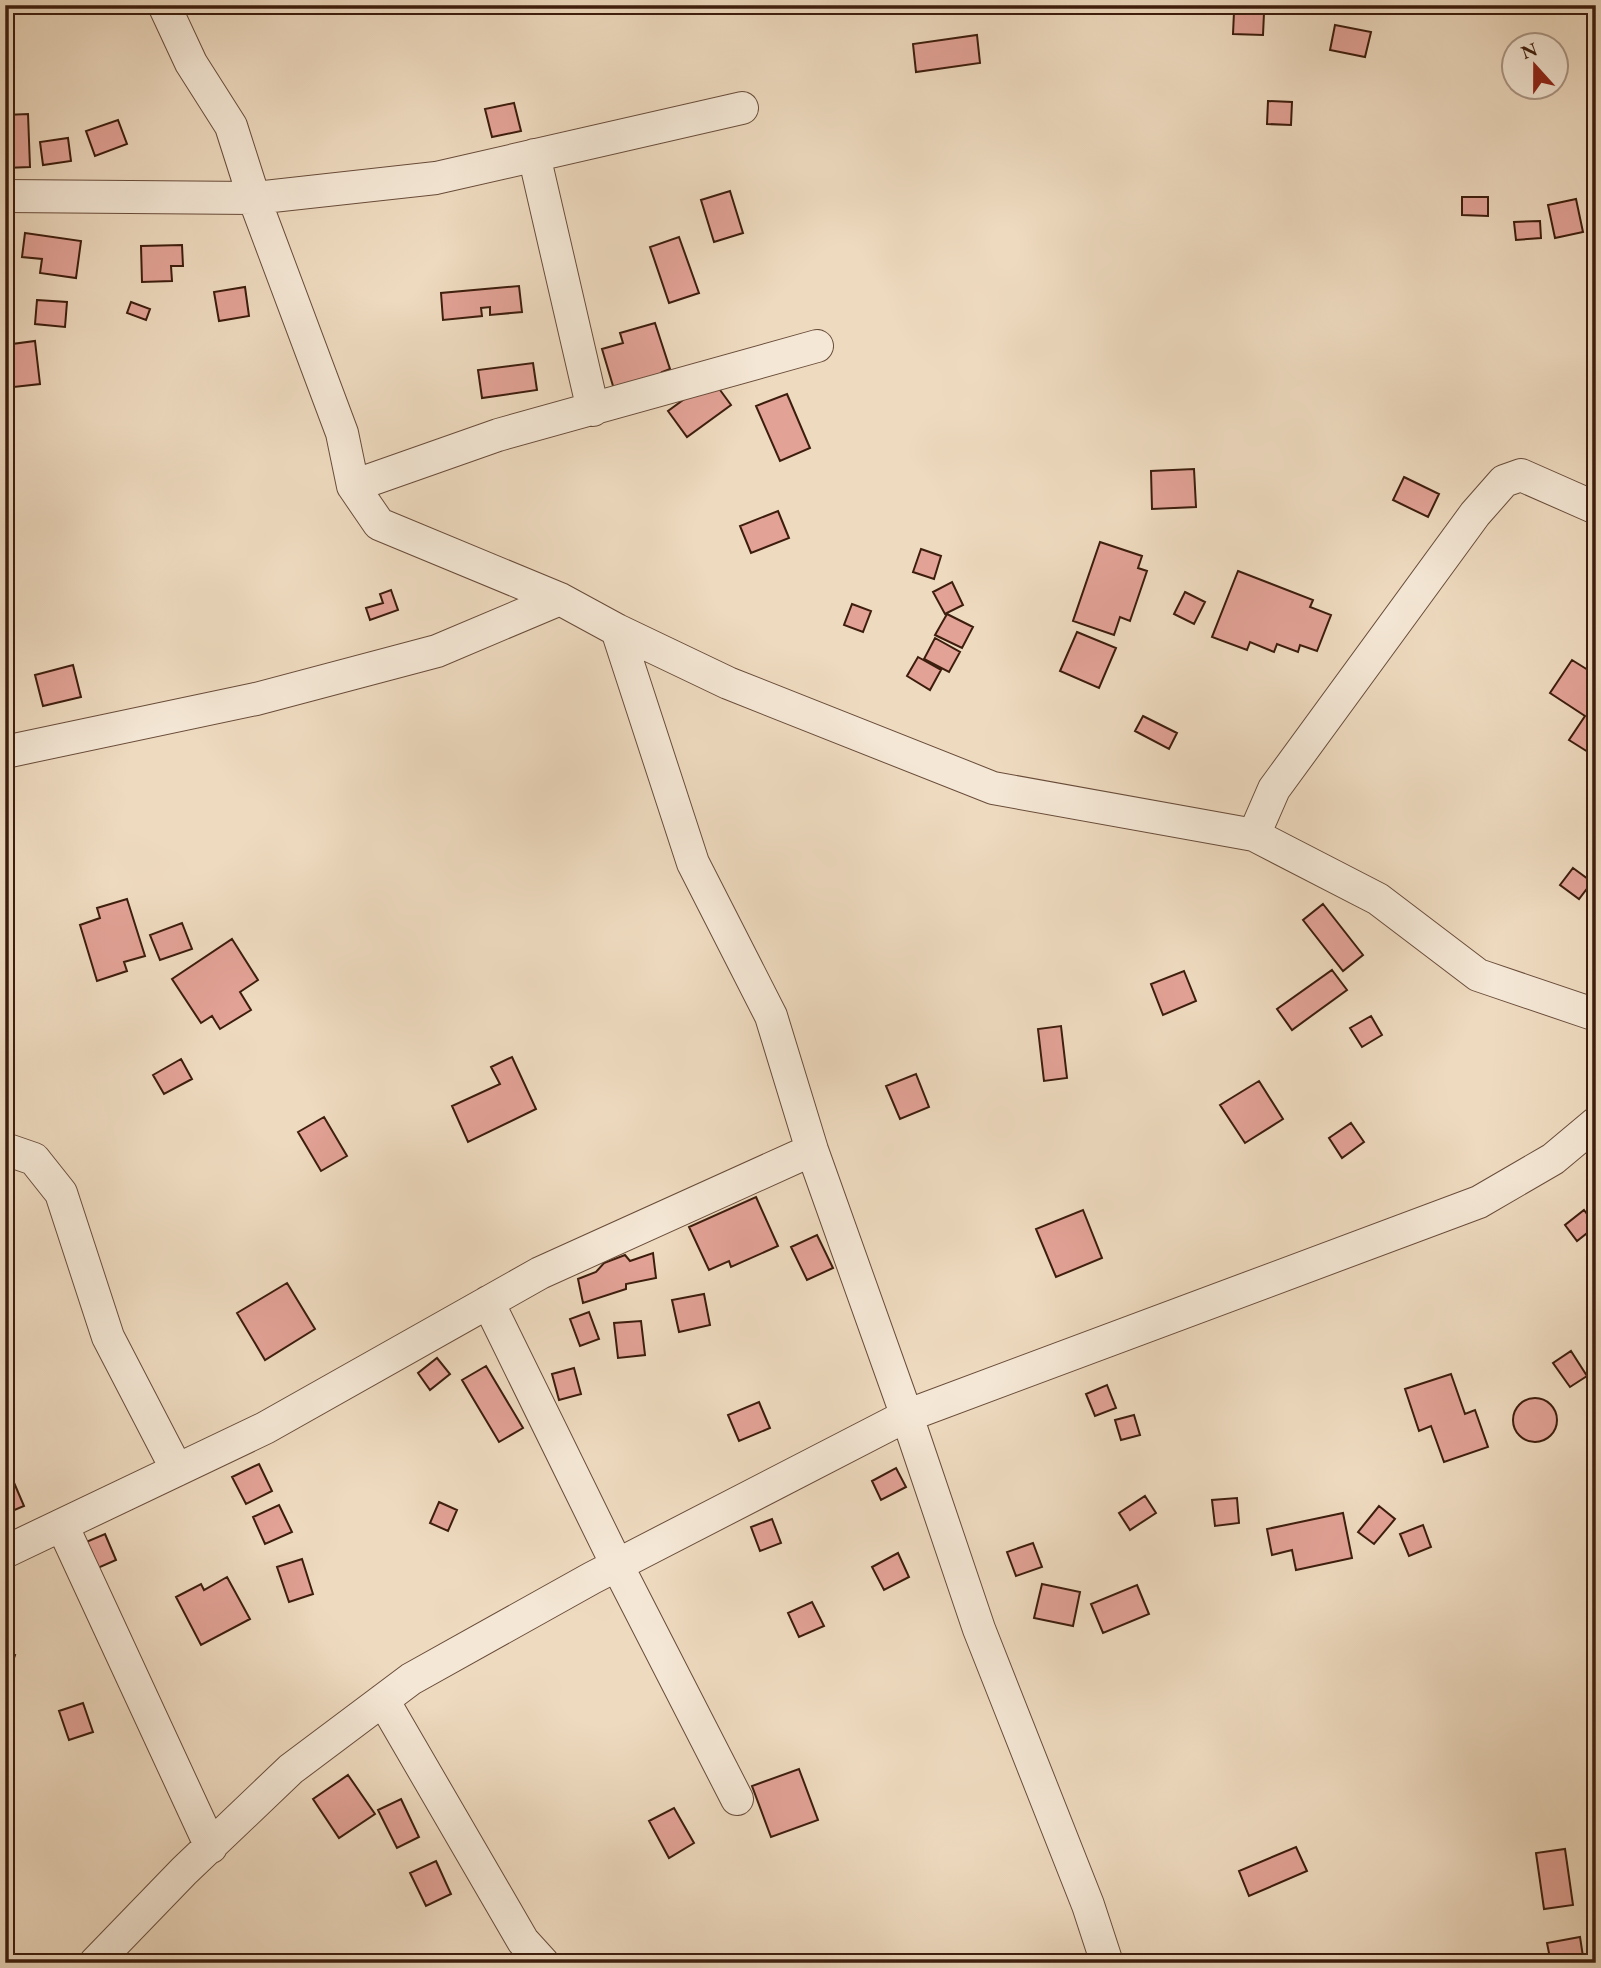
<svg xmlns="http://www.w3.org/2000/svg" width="1601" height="1968" font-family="'EB Garamond',serif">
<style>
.building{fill:#e2a296;stroke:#3d1d0d;stroke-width:2}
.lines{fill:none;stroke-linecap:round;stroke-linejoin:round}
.minor-casing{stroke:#694c3a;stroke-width:34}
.minor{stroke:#f4e7d5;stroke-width:32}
</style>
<rect width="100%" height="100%" fill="#eedabf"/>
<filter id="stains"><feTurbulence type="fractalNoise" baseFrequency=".00286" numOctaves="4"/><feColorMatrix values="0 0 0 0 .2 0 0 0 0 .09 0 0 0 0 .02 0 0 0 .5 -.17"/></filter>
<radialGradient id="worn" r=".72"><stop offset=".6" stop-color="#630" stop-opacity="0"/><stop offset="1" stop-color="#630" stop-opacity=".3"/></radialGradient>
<!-- building -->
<path class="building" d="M1234 12 1264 13 1263 35 1233 34Z
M1335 25 1371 32 1365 57 1330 50Z
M977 35 980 63 916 72 913 44Z
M1268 101 1292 102 1291 125 1267 124Z
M514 103 521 131 492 137 485 109Z
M28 114 30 167 5 168V115Z
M118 120 127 144 95 156 86 131Z
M68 138 71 161 43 165 40 142Z
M730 191 743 233 714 242 701 200Z
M1462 197H1488V216L1462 215Z
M1576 199 1583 232 1555 238 1548 205Z
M1540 221 1541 238 1516 240 1514 222Z
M25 233 81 241 76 278 40 273 42 259 22 257Z
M679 237 699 293 669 303 650 247Z
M182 245 183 266H171L172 281 142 282 141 246Z
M519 286 522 312 490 315V307L481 308 482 316 443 320 441 293Z
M245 287 249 316 219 321 214 292Z
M37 300 67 302 65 327 35 324Z
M131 302 150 309 146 320 127 313Z
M655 323 670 369 662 372 665 380 616 396 602 349 623 343 620 333Z
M35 341 40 384 5 388V345Z
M533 363 537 390 482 398 478 370Z
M712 379 731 405 687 437 668 411Z
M787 394 810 448 780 461 756 406Z
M1194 469 1196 507 1152 509 1151 471Z
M1404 477 1439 494 1428 517 1393 500Z
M778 511 789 538 751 553 740 526Z
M1100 542 1142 556 1138 568 1147 571 1130 621 1120 617 1114 635 1073 621Z
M921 549 941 556 934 579 913 572Z
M1238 571 1313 600 1310 607 1331 615 1317 651 1300 645 1298 652 1277 644 1274 652 1250 642 1247 650 1212 637Z
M952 582 963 605 945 614 933 592Z
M391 590 398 610 370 620 366 608 383 603 380 594Z
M1185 592 1205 602 1194 624 1174 614Z
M852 604 871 611 863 632 844 625Z
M947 614 973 627 962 648 935 635Z
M1077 632 1116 648 1099 688 1060 671Z
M935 638 960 652 949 672 924 659Z
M918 657 941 670 930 690 907 676Z
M1572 660 1596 675V757L1569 740 1585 716 1550 693Z
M73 665 81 697 43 706 35 675Z
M1143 716 1177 733 1169 749 1135 731Z
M1573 868 1592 882 1579 899 1560 885Z
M127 899 145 956 124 962 127 971 97 981 80 925 100 918 97 908Z
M1323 904 1363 955 1343 971 1303 920Z
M182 923 192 949 160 960 150 935Z
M232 939 258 980 240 992 251 1010 220 1029 212 1016 201 1023 172 979Z
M1332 970 1347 990 1292 1030 1277 1009Z
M1184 971 1196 1001 1163 1015 1151 984Z
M1371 1016 1382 1035 1362 1047 1350 1028Z
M1061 1026 1067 1078 1044 1081 1038 1029Z
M512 1057 536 1109 468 1142 452 1106 500 1084 491 1067Z
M181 1059 192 1079 164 1094 153 1075Z
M916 1074 929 1107 900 1119 886 1086Z
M1259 1081 1283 1119 1245 1143 1220 1105Z
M324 1117 347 1156 321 1171 298 1132Z
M1351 1123 1364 1142 1342 1158 1329 1138Z
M756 1197 778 1246 731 1267 729 1261 709 1270 689 1227Z
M1083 1210 1102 1258 1056 1277 1036 1229Z
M1584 1210 1596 1226 1577 1241 1565 1225Z
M817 1235 833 1268 807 1280 791 1247Z
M653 1253 656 1278 626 1284V1289L583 1303 578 1279 596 1272 604 1263 625 1255 630 1261Z
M287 1283 315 1329 265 1360 237 1313Z
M704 1294 710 1325 679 1332 672 1300Z
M589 1312 599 1339 580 1346 570 1319Z
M641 1321 645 1355 618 1358 614 1323Z
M1571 1351 1587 1376 1570 1387 1553 1363Z
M437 1358 450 1374 430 1390 418 1373Z
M486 1366 523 1428 499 1442 462 1380Z
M574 1368 581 1394 559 1400 552 1374Z
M1451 1374 1465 1414 1475 1410 1488 1447 1444 1462 1431 1426 1419 1431 1405 1389Z
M1107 1385 1116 1408 1095 1416 1086 1394Z
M1513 1420a22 22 0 1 1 44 0a22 22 0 1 1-44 0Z
M759 1402 770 1428 739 1441 728 1415Z
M1134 1415 1140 1435 1121 1440 1115 1420Z
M259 1464 272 1491 246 1504 232 1477Z
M896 1468 906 1487 881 1500 872 1481Z
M12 1478 24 1506 5 1514V1481Z
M1145 1496 1156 1513 1130 1530 1119 1513Z
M1237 1498 1239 1523 1215 1526 1212 1500Z
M439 1502 457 1510 448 1531 430 1523Z
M279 1505 292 1532 265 1544 253 1517Z
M1379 1506 1395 1519 1374 1544 1358 1532Z
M1343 1513 1352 1558 1296 1570 1292 1550 1272 1555 1267 1529Z
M772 1519 781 1543 760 1551 751 1527Z
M1423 1525 1431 1547 1409 1556 1400 1534Z
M105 1534 116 1560 91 1571 79 1545Z
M1033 1543 1042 1567 1016 1576 1007 1552Z
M898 1553 909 1577 884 1590 872 1567Z
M302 1559 313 1594 289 1602 277 1567Z
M227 1577 250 1619 201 1645 176 1597 201 1584 204 1590Z
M1042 1584 1080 1592 1073 1626 1034 1618Z
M1137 1585 1149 1614 1103 1633 1091 1604Z
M812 1602 824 1626 799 1637 788 1613Z
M5 1653 15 1655 8 1676 5 1675Z
M83 1703 93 1732 69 1740 59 1711Z
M799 1769 818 1820 771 1837 752 1786Z
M348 1775 375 1814 339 1838 313 1799Z
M401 1799 419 1837 397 1848 378 1810Z
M674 1808 694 1843 669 1858 649 1821Z
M1296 1847 1307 1871 1249 1896 1239 1871Z
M1565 1849 1573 1905 1544 1909 1536 1853Z
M436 1861 451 1894 426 1906 410 1873Z
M1580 1937 1584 1963H1551L1547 1943Z"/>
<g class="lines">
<defs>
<path id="minor" d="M164 5 191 63 231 126 254 198 342 433 353 486 379 524 560 599 617 630 728 683 993 788 1254 835 1378 899 1478 975 1596 1015
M534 155 593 410
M5 196 254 198 436 178 742 108
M353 486 498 435 817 346
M617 630 693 863 771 1016 812 1150 910 1425 979 1629 1088 1905 1107 1963
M5 752 256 699 437 651 560 599
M1254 835 1274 789 1475 514 1504 481 1521 475 1596 508
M5 1149 34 1159 61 1193 108 1337 177 1470
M488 1302 617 1565 737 1799
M62 1525 211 1847
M5 1552 265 1428 540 1273 812 1150
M383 1700 523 1941 543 1963
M95 1963 184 1871 291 1769 411 1679 592 1578 906 1416 1479 1202 1553 1159 1596 1123"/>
</defs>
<!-- minor casing -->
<use href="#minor" class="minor-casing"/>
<!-- minor -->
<use href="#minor" class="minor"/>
</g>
<!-- margin -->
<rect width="1601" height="1968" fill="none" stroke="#eedabf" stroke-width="28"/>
<rect x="7" y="7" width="1587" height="1954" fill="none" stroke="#3d1d0d" stroke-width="3.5"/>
<rect x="14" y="14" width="1573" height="1940" fill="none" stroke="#3d1d0d" stroke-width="2"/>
<!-- north arrow -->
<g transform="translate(1535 66) rotate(339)"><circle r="33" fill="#f4e7d5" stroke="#ab9685" stroke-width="2"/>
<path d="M0-5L12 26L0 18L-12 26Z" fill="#8f2418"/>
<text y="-10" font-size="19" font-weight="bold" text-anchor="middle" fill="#3d1d0d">N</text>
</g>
<rect width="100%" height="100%" filter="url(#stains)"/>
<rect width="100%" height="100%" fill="url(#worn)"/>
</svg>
